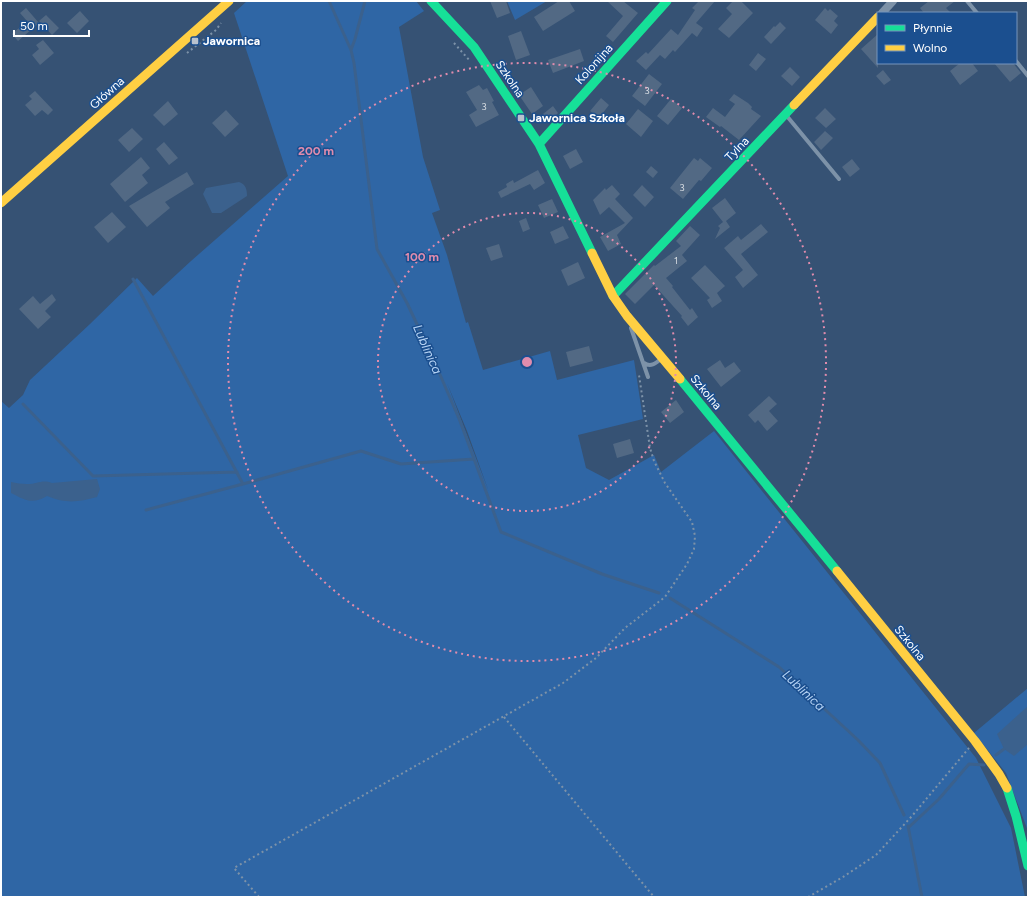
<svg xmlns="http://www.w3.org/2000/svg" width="1029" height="898" font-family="Figtree,sans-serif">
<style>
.green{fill:#2f66a5;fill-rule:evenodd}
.water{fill:#3b618d}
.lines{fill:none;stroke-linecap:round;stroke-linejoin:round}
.stream{stroke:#3b618d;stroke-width:3}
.building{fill:#526984}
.path{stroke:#7d92a8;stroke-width:2;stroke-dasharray:2 3;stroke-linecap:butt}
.lane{stroke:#7d92a8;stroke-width:4}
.street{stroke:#7d92a8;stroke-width:8}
.fast{stroke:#16e098;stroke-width:9}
.slow{stroke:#ffcf43;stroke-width:9}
.ring{fill:none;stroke:#e08cad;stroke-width:2;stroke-dasharray:2 4}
.poi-dot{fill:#b9c2ce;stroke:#1b4f8f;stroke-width:1.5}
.labels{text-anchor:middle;stroke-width:3;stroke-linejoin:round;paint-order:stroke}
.number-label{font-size:10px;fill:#d4dae0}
.poi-label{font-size:12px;font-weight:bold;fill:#fff;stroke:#1b4f8f;text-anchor:start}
.street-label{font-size:12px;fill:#fff;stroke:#1b4f8f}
.water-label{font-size:13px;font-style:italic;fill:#b5d3f5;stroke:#1b4f8f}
.centre{fill:#e08cad;stroke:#1b4f8f;stroke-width:2}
.ring-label{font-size:12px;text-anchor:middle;font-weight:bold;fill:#e08cad;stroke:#1b4f8f;stroke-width:3;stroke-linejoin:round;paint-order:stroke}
</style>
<rect width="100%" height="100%" fill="#365274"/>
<!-- green -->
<path class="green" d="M247 1H416L424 11 399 27 423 157 440 210 432 213 447 255 466 323 468 322 483 370 550 351 557 380 634 360 643 419 578 435 586 468 609 480 654 455 661 472 714 431 976 758 1011 828 1025 897H1V401L9 408 23 395 30 380 90 324 137 278 153 296 191 261 288 176 234 13ZM447 383 467 431 489 492Z
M507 1H547L515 20Z
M1028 688V831L1006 773 974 733Z"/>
<!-- water -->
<path class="water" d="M239 182C246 184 247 190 247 196L221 213H212L203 194 206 188Z
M97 479 100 489 97 497C78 502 67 504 47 496 32 505 25 500 11 493V482C16 483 22 484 27 484 38 484 42 479 52 483Z
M1028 706V744L1014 756 1004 749 997 734Z"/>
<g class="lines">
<!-- stream -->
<path class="stream" d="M329 1 351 50 354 63 377 249 407 303 432 356 460 421 501 532 602 574 659 593
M351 50 355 39 365 1
M133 279 243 484 361 451 401 464 474 459
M23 404 93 476 237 472
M146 510 243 484
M670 598 779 667 858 740 880 763 904 815
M996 755 1004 749
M908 826 922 897
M909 827 939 799 969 764 984 765"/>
</g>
<!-- building -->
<path class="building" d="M490 1H506L510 13 497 18Z
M559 1H569L575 11 543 31 534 17Z
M607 1H623L638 13 613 42 606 36 623 16Z
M699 1H715L696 23 703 28 697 37 692 33 675 52 673 50 665 59 660 55 646 70 636 61 646 52 648 54 671 29 678 35 695 10 692 8Z
M733 1H741L753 13 729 38 718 29 732 14 726 8Z
M929 1H955L946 8 951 13H924L920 8Z
M26 8 39 23 18 41 12 34 27 21 20 13Z
M825 8 828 11 830 9 838 16 834 21 838 25 831 34 815 20Z
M80 11 89 21 77 33 67 23Z
M46 15 59 28 52 35 39 21Z
M780 22 786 28 771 44 764 37 774 26 775 27Z
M521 31 530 55 516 60 508 36Z
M878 34V68L861 49Z
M43 40 54 53 40 65 32 55 39 49 36 45Z
M580 49 584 61 553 73 548 60Z
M758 53 766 59 756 71 749 65Z
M960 63H972L978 71 960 85 950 71Z
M994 63H1013L1021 73 1010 82Z
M790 67 800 77 792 86 781 76Z
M883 70 891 80 884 85 876 76Z
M649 74 662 84 645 106 632 96Z
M479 85 483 90 487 88 494 101 492 102 499 115 476 127 469 115 477 110 466 92Z
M531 87 543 106 532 114 519 95Z
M35 91 53 110 48 115 42 110 35 116 25 105 32 99 29 96Z
M734 94 748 103 752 107 751 109 761 116 739 140 721 126 720 127 706 117 713 108 725 117 735 104 729 100Z
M601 98 609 105 599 118 590 111Z
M671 99 682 108 668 125 657 116Z
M168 101 178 114 164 126 153 115Z
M553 106 558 113 549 122 543 114Z
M825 108 836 119 826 128 815 118Z
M638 109 653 121 641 137 626 124Z
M226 110 239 124 225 137 212 123Z
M132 128 143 139 129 152 118 140Z
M825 131 833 138 821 150 814 142Z
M164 142 178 158 169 165 156 149Z
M576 149 583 162 570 169 563 156Z
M141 157 150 168 142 175 148 183 125 202 110 184Z
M694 158 698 161 700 158 712 168 701 181 699 180 683 199 670 188Z
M852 159 860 169 850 177 842 167Z
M651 166 658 172 653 178 646 172Z
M538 170 545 183 534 190 530 184 501 198 498 192 507 187 506 184 513 180 514 183Z
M187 172 194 184 165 202 170 208 147 227 129 206Z
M612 185 620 194 615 199 633 218 617 235 621 244 608 251 600 237 625 223 609 207 600 215 593 200 605 188 606 190Z
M642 185 654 197 645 207 633 195Z
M725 198 736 213 726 221 730 227 715 239 720 228 718 226 723 222 712 208Z
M552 199 558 212 544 218 538 205Z
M112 212 126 227 108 243 94 227Z
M526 218 530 229 523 232 519 221Z
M761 224 768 232 741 254 758 275 743 288 735 277 743 270 724 248 738 236 741 240Z
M563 226 569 238 555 244 550 232Z
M690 226 700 235 682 255 687 261 666 278 673 286 672 287 690 310 692 308 698 317 688 326 681 317 682 316 654 285 635 304 625 294 654 265 655 266 681 246 676 241Z
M499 244 503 257 491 261 486 248Z
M578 262 585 278 568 286 561 270Z
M705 265 725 286 717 293 722 301 712 308 707 300 710 298 691 278Z
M52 294 56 300 45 311 51 317 38 329 19 309 33 296 40 304Z
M589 346 593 361 570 367 566 352Z
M720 360 725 368 734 362 741 371 721 387 707 369Z
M769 396 777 404 769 411 778 421 767 431 758 420 755 423 748 415Z
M676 400 684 412 670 423 661 412Z
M630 439 634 453 617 458 613 444Z"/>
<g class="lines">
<!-- path -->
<path class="path" d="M454 43 470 61
M187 53 216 30 221 23
M504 717 654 897
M259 897 234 868 563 683 596 658 625 628 665 597 687 564 694 549 695 536 692 522 665 483 654 461 650 448 639 375
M808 897 843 877 876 855 912 816 969 748"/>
<!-- lane -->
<path class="lane" d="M967 1 977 13
M1016 61 1028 76
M786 115 839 179
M631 328 648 377
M644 363C651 368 656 363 662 358"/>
<!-- street -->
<path class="street" d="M882 13 893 1"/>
<!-- fast -->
<path class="fast" d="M431 1 474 47 539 144 592 253
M539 144 667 1
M613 296 794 105
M680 379 837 571
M1007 788 1016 816 1028 866"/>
<!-- slow -->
<path class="slow" d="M794 105 878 17
M1 203 229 1
M592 253 613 296 627 316 680 379
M837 571 975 741 999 774 1007 788"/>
</g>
<!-- distance rings -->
<g class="ring">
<circle cx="527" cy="362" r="149"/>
<circle cx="527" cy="362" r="299"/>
</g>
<!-- markers -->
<g class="poi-dot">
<rect x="191" y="37" width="8" height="8" rx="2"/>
<rect x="517" y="114" width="8" height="8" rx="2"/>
</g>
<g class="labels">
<!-- number labels -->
<g class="number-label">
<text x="647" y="94">3</text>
<text x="484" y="110">3</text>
<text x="682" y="191">3</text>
<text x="676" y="264">1</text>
</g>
<!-- poi labels -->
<g class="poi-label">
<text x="203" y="45">Jawornica</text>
<text x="529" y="122">Jawornica Szkoła</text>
</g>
<!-- street labels -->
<g class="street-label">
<text transform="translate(594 64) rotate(-48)" y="4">Kolonijna</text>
<text transform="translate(510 79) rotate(56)" y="4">Szkolna</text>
<text transform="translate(107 93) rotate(-42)" y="4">Główna</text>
<text transform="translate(737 149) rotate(-46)" y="4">Tylna</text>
<text transform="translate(706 392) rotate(50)" y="4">Szkolna</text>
<text transform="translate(910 643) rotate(51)" y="4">Szkolna</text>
</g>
<!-- water labels -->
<g class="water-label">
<text transform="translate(428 349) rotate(66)" y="5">Lublinica</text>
<text transform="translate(804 690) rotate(43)" y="5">Lublinica</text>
</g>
</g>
<circle cx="527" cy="362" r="6" class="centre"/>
<g class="ring-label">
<text x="316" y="155">200 m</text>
<text x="422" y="261">100 m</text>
</g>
<!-- border -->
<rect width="1029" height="898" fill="none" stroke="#ffffff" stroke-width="4"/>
<!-- legend -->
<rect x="877" y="12" width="140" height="52" fill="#1b4f8f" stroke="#7695bc"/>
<rect x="885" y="25" width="20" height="6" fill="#16e098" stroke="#7695bc"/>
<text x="913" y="32" font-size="12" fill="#ffffff">Płynnie</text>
<rect x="885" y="45" width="20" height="6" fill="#ffcf43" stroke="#7695bc"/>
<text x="913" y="52" font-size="12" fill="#ffffff">Wolno</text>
<!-- scale -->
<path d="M14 30v6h75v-6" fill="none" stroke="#ffffff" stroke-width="2"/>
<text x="20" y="30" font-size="12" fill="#ffffff" stroke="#1b4f8f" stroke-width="3" paint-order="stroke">50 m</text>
</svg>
